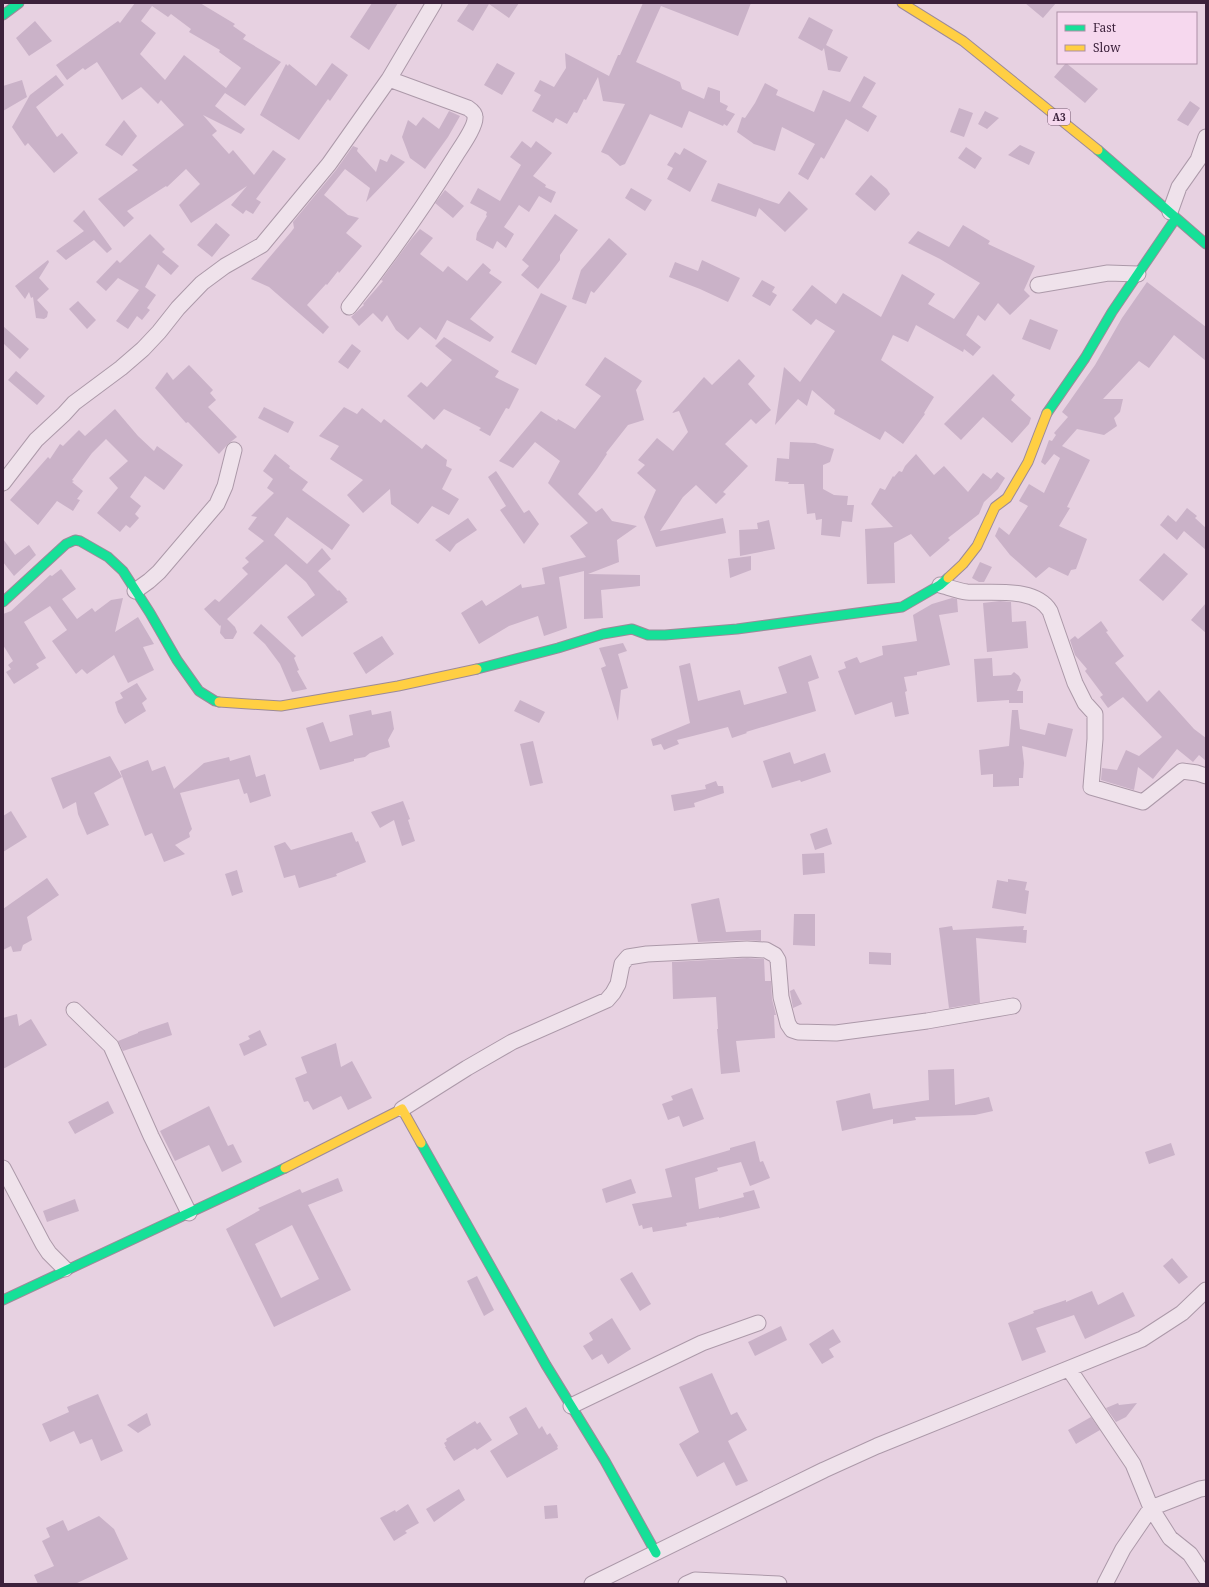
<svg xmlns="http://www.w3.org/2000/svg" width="1209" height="1587" font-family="'Noto Serif',serif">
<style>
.building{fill:#cab2c8;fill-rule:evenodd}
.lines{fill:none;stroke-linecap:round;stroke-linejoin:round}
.street-casing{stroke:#ac99a9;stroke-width:17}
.fast-casing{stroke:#9c8a99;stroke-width:11}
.slow-casing{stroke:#9c8a99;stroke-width:11}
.street{stroke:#efe2eb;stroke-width:15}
.fast{stroke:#16e098;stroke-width:9}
.slow{stroke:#ffcf43;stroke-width:9}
.labels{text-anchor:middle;stroke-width:3;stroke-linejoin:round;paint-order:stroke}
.shield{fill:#f6d8ee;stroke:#745871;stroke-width:1}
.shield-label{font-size:10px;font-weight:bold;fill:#3c213b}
</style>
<rect width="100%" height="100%" fill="#e7d1e1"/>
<!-- building -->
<path class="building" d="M135 3H200L235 24 233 26 246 35 243 39 281 62 245 106 225 93 215 106 245 129 241 134 203 115 217 131 212 135 229 154 233 150 254 175 273 150 286 159 256 199 261 202 253 214 246 210 243 214 231 205 247 186 191 223 179 205 200 184 186 169 167 187 166 186 127 211 134 218 124 227 98 199 138 170 132 165 184 125 161 100 158 104 141 87 122 100 97 62 85 70 83 68 67 80 56 65 118 21 120 23ZM152 6 168 17 171 14 191 29 189 32 220 50 219 52 240 67 241 68 226 88 184 55 165 80 140 54 156 33 141 21Z
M372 3H398L369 50 350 37Z
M469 3H519L509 18 489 4 473 31 457 21Z
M643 3H751L738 36 661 6 636 62 680 82 682 89 704 99 708 87 720 91V102L728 106 726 110 735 114 727 126 724 124 723 126 689 111 682 128 650 114 625 164 620 166 608 155 601 152 625 104 603 101 598 77 586 100 584 99 577 113 574 112 567 124 556 118 553 123 532 111 541 95 534 91 540 80 554 87 566 68 565 53 609 76 618 55H620Z
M1025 3H1056L1043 18Z
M809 17 833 30 826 45 848 57 840 72 828 70 824 48 822 51 798 38Z
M35 21 52 41 29 56 16 38Z
M332 63 348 75 330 101 328 99 299 140 260 115 286 64 288 66 289 64 316 86Z
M497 63 515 73 502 95 484 85Z
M1066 63 1098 89 1085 103 1054 77Z
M56 75 64 85 36 107 57 137 62 133 78 153 54 173 28 143 25 146 12 127 30 95Z
M864 76 876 83 862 107 877 116 868 132 846 119 824 159 821 157 808 180 798 174 815 144 782 127 775 151 754 144 737 132 742 117 745 118 755 103 765 83 778 90 776 95 814 112 823 90 850 102Z
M22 80 27 97 3 111V86Z
M1190 101 1200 108 1188 126 1177 120Z
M959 108 973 113 964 137 950 132Z
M449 111 460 116 448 137 425 169 410 158 402 137 408 120 416 126 423 117 439 129Z
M985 111 999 118 987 129 978 124Z
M124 120 137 136 122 156 105 145Z
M522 141 531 148 536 141 552 153 533 176 546 185 545 187 556 192 551 203 539 196 529 212 519 205 504 227 514 234 506 248 497 241 493 249 476 240 477 233 487 216 486 215 487 212 470 203 478 188 500 201 521 165 510 157Z
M1020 145 1035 152 1029 165 1008 155Z
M353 146 358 148 357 151 376 172 380 159 387 162 391 154 405 162 366 202 370 188 345 169 324 195 348 215 359 218 346 233 362 246 339 273 338 271 327 285 326 284 307 305 329 327 323 334 269 287 251 279 291 232 294 228 293 222 336 170Z
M966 147 982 158 975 169 958 158Z
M684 148 707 161 690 192 667 179 673 168 667 165 675 152 680 155Z
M871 175 887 189 890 194 875 211 855 194Z
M718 183 779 204 789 191 808 209 785 232 759 208 756 217 711 201Z
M631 188 652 200 645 211 625 198Z
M445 190 464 206 453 218 435 203Z
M84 210 112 249 107 253 94 240 66 260 56 251 84 231 73 221Z
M555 214 578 230 560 255V260L538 289 521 275 529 266 522 260Z
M216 223 230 235 212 257 197 245Z
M963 225 990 241 988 244 1035 266 1024 290 1030 296 1010 315 998 303 985 321 978 315 966 335 981 347 973 356 964 349 963 352 916 325 908 342 893 335 881 360 934 397 924 413 925 414 903 444 885 431 880 440 834 414 835 410 812 390 807 406 798 399 775 425 784 367 800 382 835 331 816 319 811 325 792 310 812 285 836 304 843 293 881 317 902 274 935 294 928 304 954 319 980 283 940 259 908 243 918 231 949 247Z
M420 229 433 238 420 254 443 272 448 266 467 281 483 263 491 270 489 273 502 282 470 319 494 337 490 342 447 320 436 340 420 327 408 340 396 330 387 315 382 322 373 313 359 326 351 317 364 305 363 304 369 297 383 281 381 280 412 238Z
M150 234 165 249 162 252 179 266 171 275 158 264 145 287 156 295 147 308 150 310 142 320 137 316 128 329 116 321 139 290 118 278 106 291 96 282 117 260 120 263Z
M609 238 627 254 594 293 591 291 586 304 572 299 581 270Z
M48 260 49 262 39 278 49 289 37 300 48 312 47 317 44 319 36 318 33 297 31 298 29 292 25 299 15 286Z
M702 260 740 278 728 302 700 289 669 277 675 262 698 271Z
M762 280 775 287 772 292 777 295 770 306 752 296Z
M1147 282 1206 327V361L1174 335 1149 368 1139 361 1103 399H1123L1120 412 1114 418 1117 426 1104 435 1077 429 1062 446 1090 460 1067 507 1070 508 1059 526 1087 539 1076 569 1071 570 1068 576 1049 567 1036 578 1010 555 995 536 999 527 1009 535 1028 506 1019 501 1029 484 1044 493 1060 458 1054 454 1045 465 1041 462 1049 440 1052 441 1056 435 1054 433 1068 417 1062 412 1095 365 1122 318Z
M541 293 567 306 536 365 511 352Z
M78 301 96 320 87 329 69 309Z
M1030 319 1058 330 1050 350 1022 339Z
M3 326 29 349 20 359 3 343Z
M444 337 499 371 495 377 519 389 509 409 506 408 490 436 479 430 481 428 444 409 434 420 407 396 421 382 427 387 452 360 435 346Z
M352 344 361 351 348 369 338 362Z
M605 357 642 381 636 390 644 420 628 425 606 453 607 454 597 469 578 494 596 512 602 508 612 521 637 526 617 540 619 562 588 574 640 575V586L601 590 603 618 584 619V571L559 577 567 628 544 636 538 616 509 626 479 644 461 613 482 600 486 606 521 584 522 588 545 584 542 568 586 557 570 536 588 523 548 483 560 461 535 442 513 468 499 461 541 411 557 421 558 419 575 429 601 396 585 385Z
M739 359 755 376 748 384 771 410 756 424 751 419 725 444 748 466 723 492 726 494 716 504 696 485 683 497 660 531 723 518 726 533 656 547 644 517 656 490 637 473 645 465 638 460 657 438 673 451 688 432 679 411 672 413 704 377 712 385Z
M189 365 213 390 210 393 216 400 208 407 237 437 228 444 219 454 188 422 186 423 155 388 167 372 173 380Z
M16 371 45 396 37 405 8 380Z
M993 374 1015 395 1011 400 1031 418 1029 424 1012 443 983 417 961 440 944 424Z
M264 407 294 422 288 433 258 418Z
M344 407 357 414 362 408 381 423 384 419 422 449 426 444 447 460 446 466 452 469 442 489 459 499 449 515 432 506 418 524 391 504 390 489 363 513 347 495 363 480 330 459 339 446 319 436Z
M115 409 138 436 154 451 157 446 183 465 164 490 145 476 130 497 141 506 135 514 139 518 130 528 126 525 120 532 97 513 118 488 109 478 128 461 106 439 92 453 72 480 74 481 72 482 83 491 77 499 80 500 73 511 57 501 38 525 10 500 48 457 50 459 60 444 63 446 79 430 85 436Z
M790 442 815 443 834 449 830 462 823 465V489L834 495 848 496 847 505H854L852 522 842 521 840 537 821 535 822 519 816 520 815 513 807 514 804 484H788L789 482 775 481 777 458 789 459Z
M275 454 290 466 289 468 308 482 302 490 350 525 332 550 287 517 274 535 307 564 322 548 331 559 318 571 338 591 339 590 347 599 346 600 348 602 302 637 287 617 315 595 306 582 286 564 227 619 235 627 237 632 233 639H225L220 633 221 625 220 626 204 609 215 599 219 602 248 574 242 568 249 562 245 558 264 541 248 529 257 517 251 516 274 493 267 488 273 479 263 471Z
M916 454 934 475 944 466 968 492 983 473 991 479 997 472 1005 478 998 489 984 502 979 514 948 538 950 540 930 557 911 534 894 543 895 583 867 584 865 529 893 527 871 504 880 488 885 490 893 476 894 477 899 471 902 472 905 466Z
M496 471 524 513 529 510 539 524 524 544 500 510 506 506 488 477Z
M1187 508 1197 516 1195 518 1206 528V550L1184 531 1177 540 1160 525 1168 515 1176 522Z
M468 518 477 530 456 544 450 552 435 540Z
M769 520 775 549 740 556 739 530 758 529 757 523Z
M3 539 15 555 29 545 36 555 14 576 3 562Z
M1164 553 1188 574 1163 601 1139 580Z
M751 556V570L730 578 728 559Z
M980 562 992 567 984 582H979L972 578Z
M61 569 76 589 62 599 77 619 92 608 95 612 111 600 123 598 115 632 138 617 154 644 143 647 154 670 128 683 114 655 87 674 82 669 76 674 52 641 67 630 50 606 24 622 46 658 36 664 39 668 14 684 6 672 11 669 8 665 13 661 3 645V614L11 611 50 575 52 576Z
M952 598 957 599 958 612 939 615 950 665 917 672V675L904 677 907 691 905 692 909 714 895 717 892 702 855 715 838 671 846 668 844 662 857 657 860 663 883 655 882 646 917 641 913 615 932 604Z
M1000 601 1011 602 1012 622 1026 621 1028 648 987 652 983 603Z
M1206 603V633L1191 620Z
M1101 621 1108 631 1106 632 1124 656 1115 663 1147 702 1159 690 1194 729 1206 738V761L1199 755 1193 762 1177 749 1153 779 1138 767 1134 790 1101 780 1102 768 1117 770 1126 750 1139 756 1162 737 1123 697 1108 708 1100 697 1103 695 1085 671 1087 669 1075 655 1070 640 1075 636 1078 639Z
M261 624 296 656 294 658 299 670 297 671 307 689 292 692 280 664 265 644 253 633Z
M382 636 394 654 366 674 353 653Z
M623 643 627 651 618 654 628 688 621 690 618 721 601 668 606 666 599 648Z
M811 655 819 678 808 682 816 711 746 732 747 733 732 738 728 727 677 740 679 744 664 750 661 744 653 746 651 739 690 723 679 666 690 663 698 701 740 690 744 705 787 693 778 667Z
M992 658 993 676 1011 675 1014 672 1019 676 1021 680 1017 691H1023V703H1009V700L977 702 974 659Z
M137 683 147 699 142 703 146 711 125 724 118 712 115 702 123 698 120 693Z
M520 700 545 712 539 723 514 711Z
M371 710 372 715 391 711 394 729 388 740 390 747 370 753 365 757 354 759V761L320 770 306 728 323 722 330 742 353 735 349 715Z
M1012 710H1018L1020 729 1045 735 1048 723 1073 729 1066 757 1022 746 1024 763 1023 778H1019V786L993 787V774L981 775 979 750 1009 746Z
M533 741 543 783 530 786 520 744Z
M790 752 794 764 825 753 831 772 801 782 800 780 772 788 763 761Z
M250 755 256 777 265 774 271 796 250 803 247 793 244 794 239 779 180 793 192 829 189 833 190 837 175 845 185 854 164 862 152 833 145 836 120 771 148 760 152 771 165 766 174 789 204 763 229 757 230 761Z
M110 756 122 777 94 793 109 825 87 835 78 814 76 802 63 809 51 778Z
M716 781 718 786H723L724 793 694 803 695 807 674 811 671 795 706 789 705 785Z
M403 801 410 819 408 820 415 841 402 846 394 820 380 828 371 812Z
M11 811 27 837 3 852V816Z
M827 828 832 844 815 850 810 834Z
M352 832 356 842 358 841 366 862 336 874 337 876 299 888 295 875 284 878 274 846 285 842 291 850Z
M824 853 825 873 803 875 802 854Z
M237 870 243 892 232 896 225 874Z
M47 878 59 895 27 917 32 940 23 945 21 951 13 952 11 946 3 950V909Z
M1008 879 1027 882 1025 890 1029 891 1026 914 992 908 997 880 1008 882Z
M719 898 726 932 761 930V941L747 940 698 942 691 904Z
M794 914H815V946L793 945Z
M952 926 953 930 1024 926 1023 930H1027L1026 943 976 938 980 1003 949 1008 939 928Z
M869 952 891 953V965L869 964Z
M747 958 764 959 765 981H771L772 999 776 1015H774L775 1038 736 1041 740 1072 721 1074 717 1029H718L716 997 673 999 672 962Z
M794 989 802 1004 793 1008 790 991Z
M17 1014 19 1026 31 1019 47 1045 3 1069V1018Z
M168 1022 172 1035 123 1051 118 1041 138 1033V1032Z
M260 1030 267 1045 244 1056 239 1044 250 1039 248 1036Z
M336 1043 341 1067 352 1061 372 1098 348 1110 341 1096 313 1110 308 1101 304 1102 295 1078 307 1073 301 1057Z
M954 1069 955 1105 989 1097 993 1111 975 1115 915 1117 916 1120 893 1124V1119L842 1131 836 1101 870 1093 873 1109 929 1100 928 1070Z
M692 1088 704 1119 683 1127 679 1116 668 1120 662 1104 673 1100 671 1096Z
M108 1101 114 1113 75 1134 68 1122Z
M209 1106 228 1146 233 1144 242 1162 222 1172 209 1145 175 1161 160 1131Z
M755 1141 760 1162 763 1161 770 1178 750 1186 741 1162 717 1168 718 1171 695 1178 699 1209 744 1197 743 1193 754 1190 760 1208 719 1218V1217L686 1223 687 1226 653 1232 652 1227 643 1229 642 1225 639 1226 632 1204 672 1197 665 1169 730 1150V1148Z
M1171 1143 1175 1155 1149 1164 1145 1152Z
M338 1178 343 1191 308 1205 351 1290 274 1327 226 1229 260 1210 258 1208 300 1189 302 1193ZM292 1225 319 1279 281 1298 255 1244Z
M631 1179 636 1193 606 1203 602 1189Z
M75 1199 79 1211 47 1222 43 1211Z
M1172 1258 1188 1277 1179 1284 1163 1266Z
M632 1272 651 1304 640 1311 620 1279Z
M477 1276 494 1310 484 1316 467 1281Z
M1092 1291 1098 1305 1123 1292 1135 1316 1085 1339 1074 1315 1036 1328 1046 1352 1022 1361 1008 1323 1034 1313 1033 1311 1066 1300V1302Z
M612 1318 631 1349 608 1364 602 1354 592 1360 583 1346 593 1340 589 1333Z
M781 1326 787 1340 755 1356 748 1342Z
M833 1329 841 1342 829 1349 834 1357 822 1364 809 1344Z
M712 1373 731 1415 737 1412 747 1430 728 1441 748 1481 736 1486 724 1462 697 1477 679 1444 699 1432 679 1387Z
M98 1394 123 1451 101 1461 92 1439 80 1444 74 1431 50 1442 42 1424 69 1412 67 1407Z
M1118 1403 1119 1405 1137 1403 1126 1417 1116 1422 1106 1408Z
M526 1407 539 1429 542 1426 547 1435 550 1433 558 1446 557 1447 558 1449 507 1478 490 1451 518 1434 509 1417Z
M147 1413 151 1425 138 1433 127 1425Z
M1091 1417 1100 1430 1076 1444 1068 1430Z
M475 1421 477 1424 480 1422 492 1440 477 1450 475 1448 454 1461 445 1447H446L444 1443 447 1441 446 1439Z
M459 1489 465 1500 434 1522 426 1509Z
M408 1504 419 1523 405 1531 407 1533 394 1541 380 1518 395 1510 396 1512Z
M557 1505 558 1518 545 1519 544 1506Z
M99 1516 114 1529 128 1559 75 1584H38L34 1575 54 1566 42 1541 50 1537 46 1528 63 1520 68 1531Z"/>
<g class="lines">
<defs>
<path id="street" d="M1170 212 1179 187 1198 160 1206 137
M1038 285 1108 273 1138 274
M349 307C388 258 423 208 456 155 461 147 476 126 475 117 475 113 471 110 468 108L389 79
M3 483 36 440 64 414 74 403 121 368 143 349 159 332 178 308 202 283 225 266 262 245 329 164 389 79 434 3
M940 585C948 587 958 591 967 592 991 594 1035 586 1050 611L1075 683 1085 703 1095 714V739L1091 787 1143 802 1182 771 1197 773 1206 776
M135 591 149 581 159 572 217 504 225 486 234 450
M74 1010 111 1046 151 1136 189 1213
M402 1109 467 1068 512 1042 607 1000 613 993 618 984 622 964 628 957 647 954 747 949 766 950 775 955 778 960 781 997 788 1024 792 1030 798 1032 836 1033 927 1021 1013 1006
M3 1168 43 1244 49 1253 65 1269
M1069 1369 1133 1464 1151 1508 1123 1549 1105 1584
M571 1406 702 1343 758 1323
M1206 1488 1200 1489 1151 1508 1170 1538 1190 1554 1206 1578
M592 1584 824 1470 877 1446 1142 1339 1182 1313 1206 1290
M686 1584 695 1580 779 1584"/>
<path id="fast" d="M3 15 19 3
M1098 150 1206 244
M1047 413 1085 358 1112 312 1176 218
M3 602 66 544 75 540 80 541 108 557 123 571 150 613 177 660 199 691 215 701 219 702
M477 669 558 648 603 634 632 629 648 635H665L737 629 902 607 940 585 948 578
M421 1143 546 1365 605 1461 656 1553
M3 1300 285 1168"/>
<path id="slow" d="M902 3 963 41 1098 150
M948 578 963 564 977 546 995 507 1007 498 1028 462 1047 413
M219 702 281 706 398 686 477 669
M285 1168 402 1109 421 1143"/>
</defs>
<!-- street casing -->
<use href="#street" class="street-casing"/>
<!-- fast casing -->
<use href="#fast" class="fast-casing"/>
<!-- slow casing -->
<use href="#slow" class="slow-casing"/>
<!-- street -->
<use href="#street" class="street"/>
<!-- fast -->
<use href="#fast" class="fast"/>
<!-- slow -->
<use href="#slow" class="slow"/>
</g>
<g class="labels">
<!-- shield labels -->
<rect class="shield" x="1048" y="109" width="22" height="16" rx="3"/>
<g class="shield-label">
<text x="1059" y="121">A3</text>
</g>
</g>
<!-- border -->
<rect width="1209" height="1587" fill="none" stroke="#3c213b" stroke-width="8"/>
<!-- legend -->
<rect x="1057" y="12" width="140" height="52" fill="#f6d8ee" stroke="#ac8fa6"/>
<rect x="1065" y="25" width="20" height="6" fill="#16e098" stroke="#ac8fa6"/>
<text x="1093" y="32" font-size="12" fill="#3c213b">Fast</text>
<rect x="1065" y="45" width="20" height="6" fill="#ffcf43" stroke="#ac8fa6"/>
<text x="1093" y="52" font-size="12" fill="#3c213b">Slow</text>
</svg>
